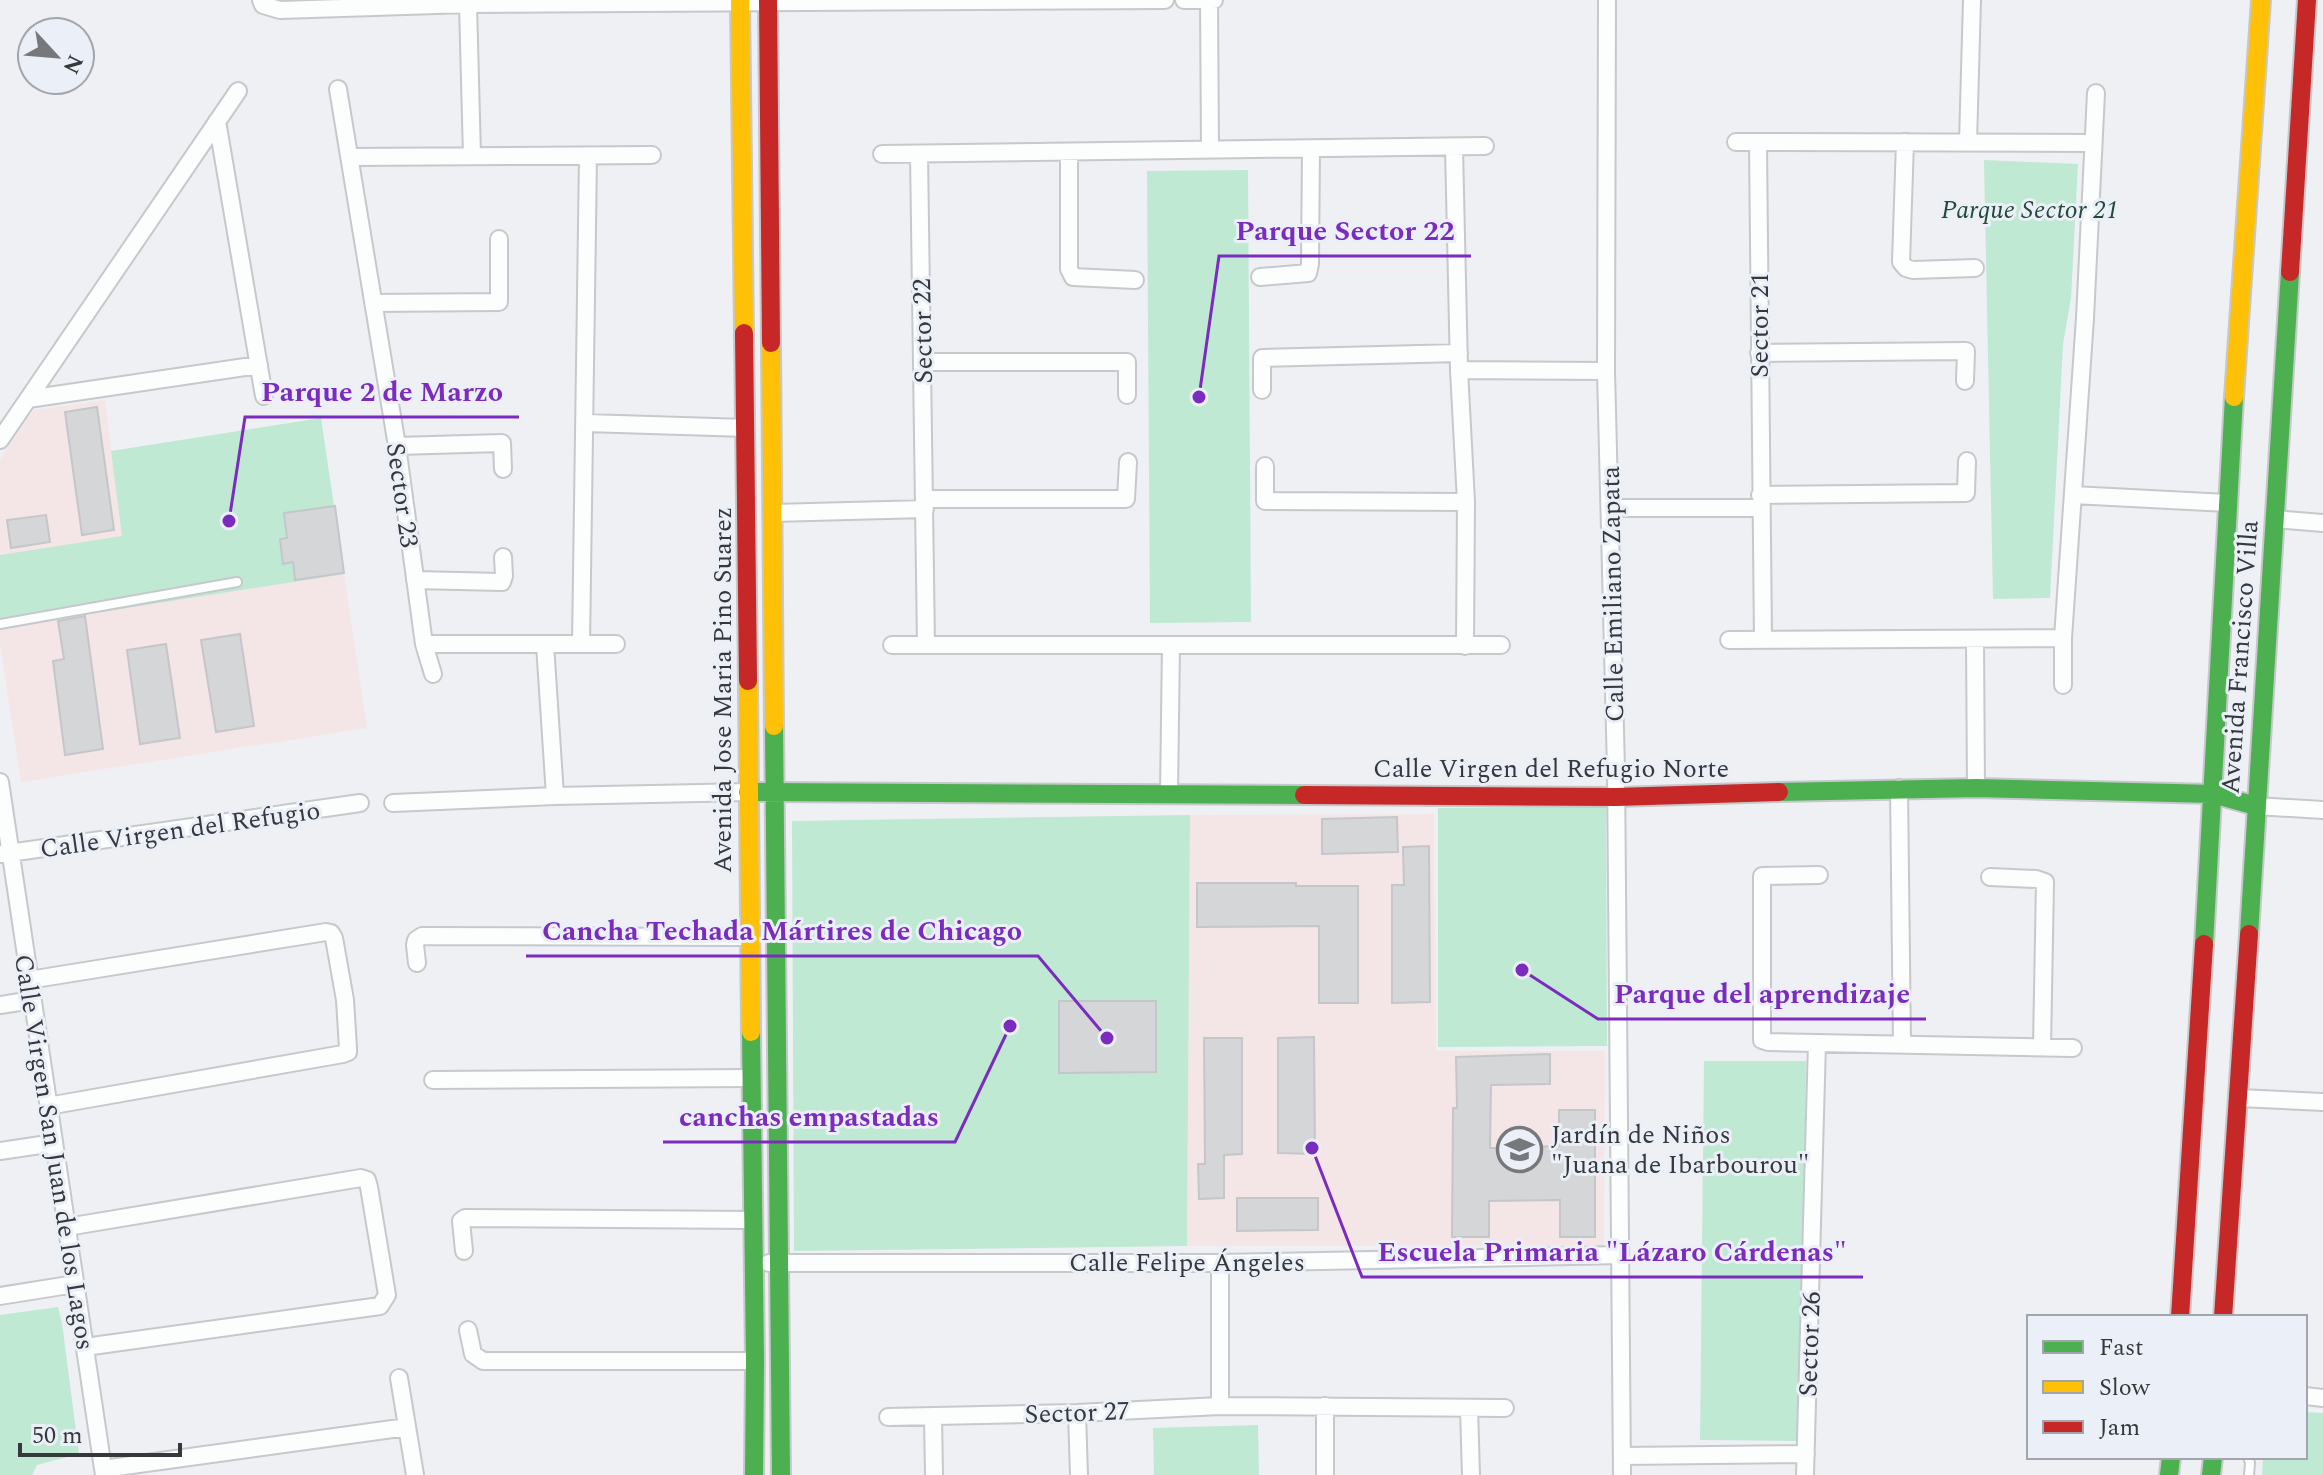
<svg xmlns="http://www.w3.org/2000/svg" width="2323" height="1475" font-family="Spectral,serif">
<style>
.education{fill:#f4e6e6}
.green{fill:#bfe9d3}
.building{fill:#d4d6d8;stroke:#c4c6ca;stroke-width:2}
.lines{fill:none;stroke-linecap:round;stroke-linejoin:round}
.lane-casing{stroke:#c6c8cc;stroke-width:12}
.street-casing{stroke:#c6c8cc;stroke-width:20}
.fast-casing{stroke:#c6c8cc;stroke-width:22}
.slow-casing{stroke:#c6c8cc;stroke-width:22}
.jam-casing{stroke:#c6c8cc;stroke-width:22}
.lane{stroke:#fcfdfd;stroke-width:8}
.street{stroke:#fcfdfd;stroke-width:16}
.fast{stroke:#4caf50;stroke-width:18}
.slow{stroke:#ffc107;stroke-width:18}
.jam{stroke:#c62828;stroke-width:18}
.labels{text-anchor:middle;stroke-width:6;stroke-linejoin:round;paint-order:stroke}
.park-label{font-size:26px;font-style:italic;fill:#224b35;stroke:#eaeff8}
.street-label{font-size:26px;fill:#36383b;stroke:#eaeff8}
.poi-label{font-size:26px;fill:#36383b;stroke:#eaeff8;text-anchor:start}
.leader{fill:none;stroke:#7b2cbf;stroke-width:3}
.callout-dot{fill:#7b2cbf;stroke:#eaeff8;stroke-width:3}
.callout-label{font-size:28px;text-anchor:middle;font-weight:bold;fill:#7b2cbf;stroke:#eaeff8;stroke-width:6;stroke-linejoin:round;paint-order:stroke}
</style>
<rect width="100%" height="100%" fill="#eef0f4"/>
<!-- education -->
<path class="education" d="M105 400 122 537 0 555V459L34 410Z
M344 574 367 728 21 782 0 644V628Z
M1434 814 1436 1051H1605L1604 1246H1187L1190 815Z"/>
<!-- green -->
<path class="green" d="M1984 160 2078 164 2071 298 2063 344 2050 598 1993 599Z
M1248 170 1251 622 1150 623 1147 171Z
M321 418 344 574 0 628V555L122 536 111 451Z
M1606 807 1607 1046 1438 1047V808Z
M1190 815 1187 1246 794 1251 792 821Z
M1704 1061H1806L1801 1441 1700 1440Z
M58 1307 62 1323 79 1454 37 1465 32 1475H0V1315Z
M2305 1412 2323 1413V1475H2262L2263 1457H2305Z
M1258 1425 1259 1475H1154L1153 1428Z"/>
<!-- building -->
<path class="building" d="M97 407 114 530 82 535 65 412Z
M335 506 344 573 295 580 293 562 283 564 280 539 287 538 284 513Z
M46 515 50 542 11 548 7 520Z
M85 616 103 749 65 755 53 661 64 659 58 621Z
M240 634 254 726 216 732 201 640Z
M166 644 180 738 140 744 127 650Z
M1397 817 1398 852 1322 854V819Z
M1429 846 1430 1002 1392 1003V885H1404L1403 847Z
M1197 883H1296V886H1358V1003H1319V926L1197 927Z
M1059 1001H1156V1072L1059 1073Z
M1314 1037 1315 1154 1278 1153V1038Z
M1204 1038H1242V1154L1224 1155V1198L1199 1199 1198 1164H1205Z
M1550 1054V1084L1491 1085 1490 1148 1559 1146V1110H1595V1237H1560V1200L1489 1201V1237H1452L1453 1108H1457L1456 1057Z
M1237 1198H1318V1230L1237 1231Z"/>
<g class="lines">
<defs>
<path id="lane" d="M0 624 237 582
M2248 1457 2250 1463 2249 1475"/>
<path id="street" d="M261 0 263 5 280 10 468 4 1165 0
M1184 0H1214
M1209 0 1210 150
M1607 0 1606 371 1616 770 1622 1475
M468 4 472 156
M338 89 397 446 424 644 433 674
M217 121 264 396
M1736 142 2093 143
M1758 142 1763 639
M1905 142 1901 262 1906 268 1913 270 1975 268
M1968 143 1972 0
M1454 147 1459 370 1466 502 1465 646
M1069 152V269L1073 277 1135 280
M882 154 1485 146
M919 154 926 645
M349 157 652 155
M1260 277 1308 273 1310 264 1311 149
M373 303 499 302V239
M1759 353 1966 351 1965 381
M922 362H1127V395
M1459 370 1606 371
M1262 390V358L1459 353
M28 399 259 365
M586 423 746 428
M0 440 238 91
M397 446 502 443 503 469
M1265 466V501L1466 502
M1760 495 1966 493 1967 461
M2073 495 2227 503
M924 499H1126L1128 462
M1610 508H1761
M773 513 925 509
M2274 519 2323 523
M415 580 502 582 504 576 503 557
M1975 639 1976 788
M1729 640 2063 638
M424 644H616
M545 644 555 796
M581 644 588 156
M892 645H1501
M2063 685V638L2085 318 2096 93
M0 782 104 1475
M1899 788 1902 1044
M1169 793 1171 645
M393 803 555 796 748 792
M2256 806 2323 810
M2 854 360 803
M1819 875 1762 876V1040L1768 1042 2073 1048
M1990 877 2036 879 2045 882 2042 1047
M417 963 415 945 416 940 422 936 750 937
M29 980 326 932 331 933 334 938 345 1000 348 1048V1052L343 1054 48 1106
M0 1005 32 1000
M433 1080 751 1078
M2239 1098 2323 1102
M0 1151 54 1143
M67 1227 361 1178 367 1180 369 1187 387 1295 380 1306 85 1347
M464 1251 461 1221 465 1218 753 1220
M769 1263H1220L1620 1255
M0 1296 75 1284
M468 1330 473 1354 483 1361H755
M399 1378 415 1475
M2305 1396 2323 1398
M1220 1406V1263
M1325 1406V1475
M1469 1408 1471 1475
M1077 1413 1079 1475
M888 1417 1077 1413 1220 1406 1505 1408
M933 1417 934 1475
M1622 1456 1806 1454
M103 1469 407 1427
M1805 1475 1817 1043"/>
<path id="fast" d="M774 726 781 1475
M748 792 1304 795
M1779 792 1976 788 2213 794 2256 806
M2249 934 2290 272
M2204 944 2234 397
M751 1032 755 1361 754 1475
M2169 1475 2171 1457
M2211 1475 2213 1457"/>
<path id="slow" d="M740 0 744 333
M771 343 774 726
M2234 397 2261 0
M748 681 751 1032"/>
<path id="jam" d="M768 0 771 343
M2290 272 2307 0
M744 333 748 681
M1304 795 1616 797 1779 792
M2180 1317 2204 944
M2223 1317 2249 934"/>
</defs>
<!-- lane casing -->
<use href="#lane" class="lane-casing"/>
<!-- street casing -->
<use href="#street" class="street-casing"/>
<!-- fast casing -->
<use href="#fast" class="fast-casing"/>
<!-- slow casing -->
<use href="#slow" class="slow-casing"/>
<!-- jam casing -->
<use href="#jam" class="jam-casing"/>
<!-- lane -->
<use href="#lane" class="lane"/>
<!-- street -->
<use href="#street" class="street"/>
<!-- fast -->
<use href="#fast" class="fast"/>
<!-- slow -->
<use href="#slow" class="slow"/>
<!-- jam -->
<use href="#jam" class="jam"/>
</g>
<!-- icons -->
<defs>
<symbol id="school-ring" viewBox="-11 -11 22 22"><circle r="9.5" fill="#eaeff8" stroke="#76787c" stroke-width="1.5"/><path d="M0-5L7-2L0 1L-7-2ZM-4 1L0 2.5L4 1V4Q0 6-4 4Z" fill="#76787c"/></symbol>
</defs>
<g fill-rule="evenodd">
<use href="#school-ring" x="1494" y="1124" width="51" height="51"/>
</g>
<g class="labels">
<!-- park labels -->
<g class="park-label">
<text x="2030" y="218">Parque Sector 21</text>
</g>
<!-- street labels -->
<g class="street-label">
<text transform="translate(1759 325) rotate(-90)" y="9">Sector 21</text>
<text transform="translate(922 331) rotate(-91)" y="9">Sector 22</text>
<text transform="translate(403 495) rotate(82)" y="9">Sector 23</text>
<text transform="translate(1612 594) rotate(-91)" y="9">Calle Emiliano Zapata</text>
<text transform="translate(2239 657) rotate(-86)" y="9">Avenida Francisco Villa</text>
<text transform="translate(722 690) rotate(-90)" y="9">Avenida Jose Maria Pino Suarez</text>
<text x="1551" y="777">Calle Virgen del Refugio Norte</text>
<text transform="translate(180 829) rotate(-8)" y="9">Calle Virgen del Refugio</text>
<text transform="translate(55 1152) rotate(81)" y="9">Calle Virgen San Juan de los Lagos</text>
<text x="1187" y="1271">Calle Felipe Ángeles</text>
<text transform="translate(1809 1344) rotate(-88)" y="9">Sector 26</text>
<text transform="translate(1077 1412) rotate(-2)" y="9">Sector 27</text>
</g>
<!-- poi labels -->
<g class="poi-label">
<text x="1551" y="1143">Jardín de Niños<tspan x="1551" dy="30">"Juana de Ibarbourou"</tspan></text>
</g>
</g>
<!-- callouts -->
<path class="leader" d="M1199 397L1219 256H1471M229 521L245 417H519M1107 1038L1038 956H526M1522 970L1598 1019H1926M1010 1026L955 1142H663M1312 1148L1362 1277H1863"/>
<g class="callout-dot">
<circle cx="1199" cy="397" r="8"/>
<circle cx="229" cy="521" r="8"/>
<circle cx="1107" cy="1038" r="8"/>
<circle cx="1522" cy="970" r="8"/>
<circle cx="1010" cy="1026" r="8"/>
<circle cx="1312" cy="1148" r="8"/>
</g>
<g class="callout-label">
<text x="1345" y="240">Parque Sector 22</text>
<text x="382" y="401">Parque 2 de Marzo</text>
<text x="782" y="940">Cancha Techada Mártires de Chicago</text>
<text x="1762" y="1003">Parque del aprendizaje</text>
<text x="809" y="1126">canchas empastadas</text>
<text x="1612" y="1261">Escuela Primaria "Lázaro Cárdenas"</text>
</g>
<!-- legend -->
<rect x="2027" y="1315" width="280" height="144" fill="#eaeff8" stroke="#a2a6ac" stroke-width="2"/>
<rect x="2043" y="1341" width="40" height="12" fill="#4caf50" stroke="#a2a6ac" stroke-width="2"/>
<text x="2099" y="1355" font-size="24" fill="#36383b">Fast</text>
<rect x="2043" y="1381" width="40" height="12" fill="#ffc107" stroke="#a2a6ac" stroke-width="2"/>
<text x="2099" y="1395" font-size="24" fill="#36383b">Slow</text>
<rect x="2043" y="1421" width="40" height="12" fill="#c62828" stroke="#a2a6ac" stroke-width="2"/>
<text x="2099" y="1435" font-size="24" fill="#36383b">Jam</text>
<!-- north arrow -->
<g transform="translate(56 56) rotate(116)"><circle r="38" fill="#eaeff8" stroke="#a2a6ac" stroke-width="2"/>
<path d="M0-6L14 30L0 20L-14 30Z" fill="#76787c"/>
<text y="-12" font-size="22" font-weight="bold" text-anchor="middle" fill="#36383b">N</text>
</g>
<!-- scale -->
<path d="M20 1443v12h160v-12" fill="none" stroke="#36383b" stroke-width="4"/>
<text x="32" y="1443" font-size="24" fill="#36383b" stroke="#eaeff8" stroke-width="6" paint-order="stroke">50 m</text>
</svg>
